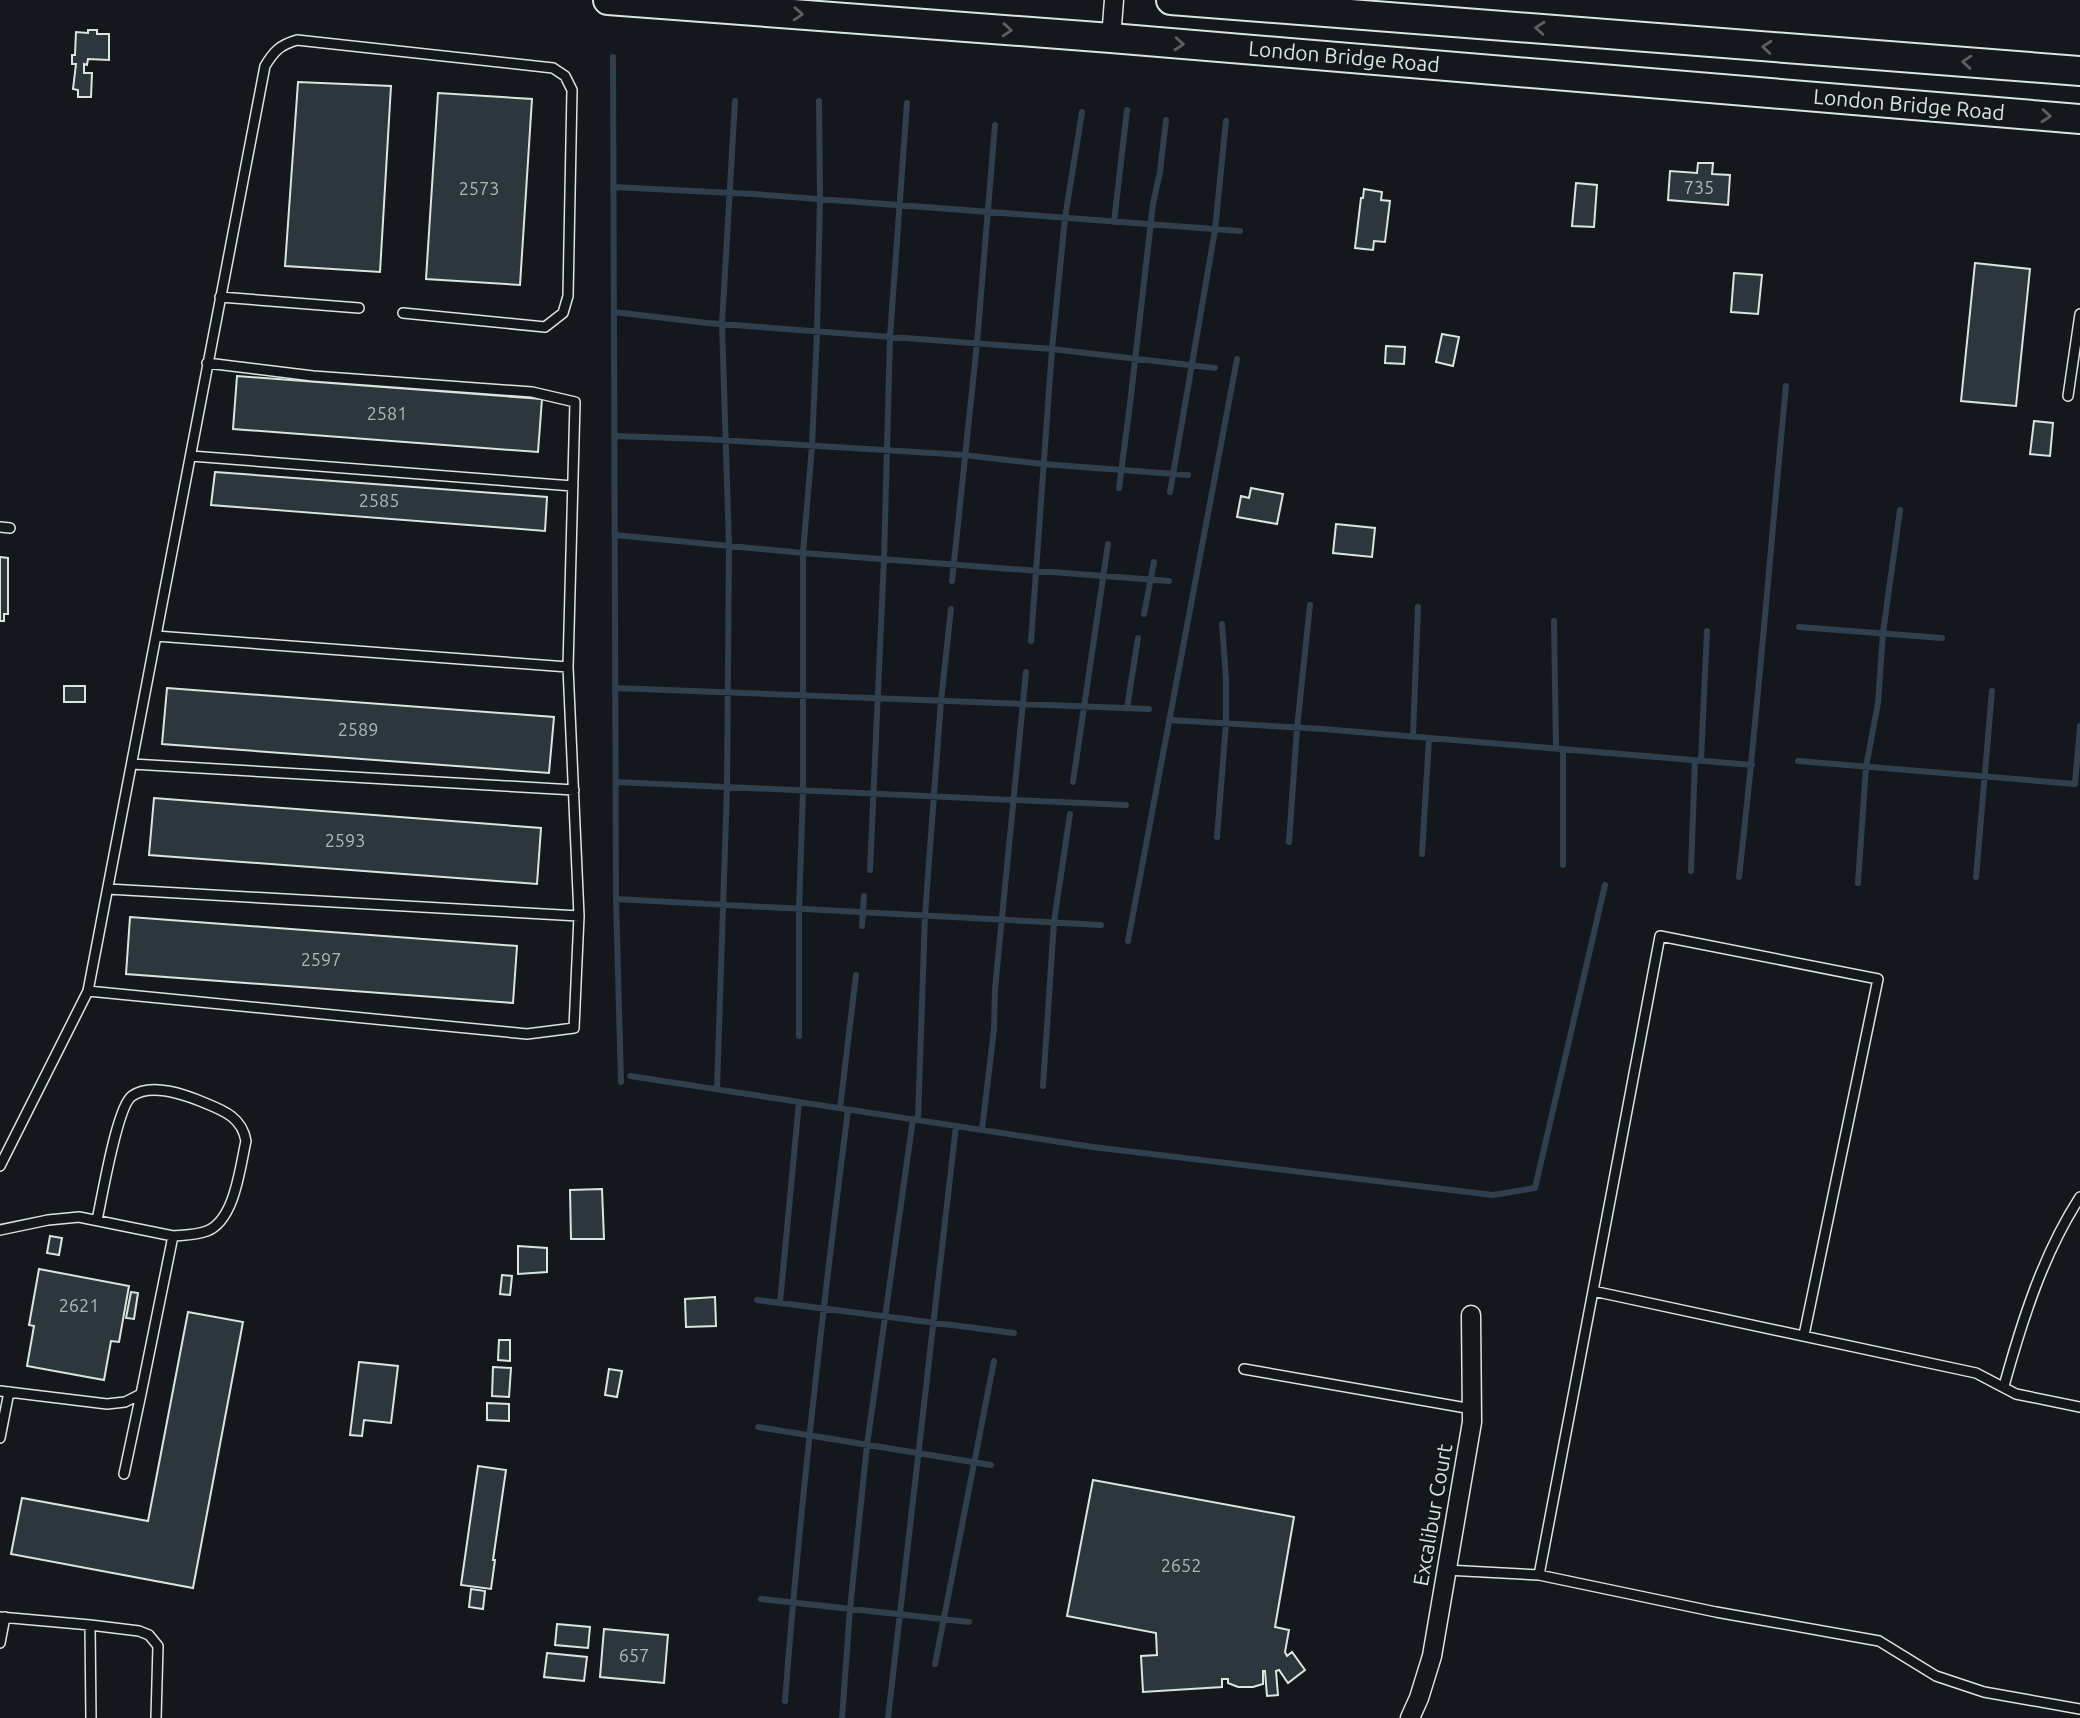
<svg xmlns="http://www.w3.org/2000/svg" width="2080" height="1718" font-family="Ubuntu,sans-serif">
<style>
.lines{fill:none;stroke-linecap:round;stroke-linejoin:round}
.stream{stroke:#2f3f4d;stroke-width:6}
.building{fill:#2c363c;stroke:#d8e6dc;stroke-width:2}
.service-casing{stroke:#d8e6dc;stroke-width:12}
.minor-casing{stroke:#d8e6dc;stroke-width:21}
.primary-casing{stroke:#d8e6dc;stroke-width:32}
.service{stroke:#14181c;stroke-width:9}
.minor{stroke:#14181c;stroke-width:18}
.primary{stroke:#14181c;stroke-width:28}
.oneway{stroke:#59605f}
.labels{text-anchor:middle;stroke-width:5;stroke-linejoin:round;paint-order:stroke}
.number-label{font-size:18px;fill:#adbab4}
.street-label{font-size:21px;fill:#d8e6dc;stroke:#14181c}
</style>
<rect width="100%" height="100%" fill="#14181c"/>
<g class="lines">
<!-- stream -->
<path class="stream" d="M613 57 616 899
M613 187 753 194 1240 231
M1114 222 1127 110
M614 312 707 323 1052 349 1215 368
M614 436 704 439 964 455 1043 464 1188 475
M1119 488 1130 404 1153 204 1160 172 1166 120
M1170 492 1215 230 1226 121
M615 535 803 553 1169 581
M952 581 977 343 995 125
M1144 614 1154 562
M1554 621 1556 748
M1799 627 1942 638
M1031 641 1052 349 1065 218 1082 112
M615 688 1149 709
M1127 708 1138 638
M1169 720 1323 729 1752 765
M1413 736 1418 607
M1563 749V865
M1701 760 1707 631
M1798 761 2075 784 2080 726
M616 782 1126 805
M1073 782 1108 544
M1217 837 1226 723V678L1222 624
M1289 842 1297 728 1310 605
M1422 854 1429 738
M870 870 884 559 890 337 907 103
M1691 871 1695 760
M1739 877C1758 713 1770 550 1786 386
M1976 877 1992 691
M1858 883 1866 767 1878 703 1883 633 1900 510
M862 926 864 896
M1128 941 1237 359
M799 1036V909L803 791V553L812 446 817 332 820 199 819 101
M630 1076 1093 1147 1493 1195 1535 1188 1605 885
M621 1082 616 899 1101 925
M1043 1086 1054 922 1070 814
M717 1089 727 787 729 546 722 324 735 101
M840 1108 856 975
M918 1120 925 915 941 701 951 609
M982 1130 994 1029 995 989 1026 672
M757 1300 1014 1333
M780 1303 799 1102
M758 1427 991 1465
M761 1599 969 1622
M935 1664 994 1361
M785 1701C800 1503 823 1306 848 1110
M842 1718 850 1609 867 1445 913 1119
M888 1718C911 1521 935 1324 956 1126"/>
</g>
<!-- building -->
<path class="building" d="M88 30H97V34H109V60L88 59 87 65 84 64V73H92L91 97H78V90L73 89 76 64H72V55H75L76 32 88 33Z
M298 82 391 86 380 272 285 266Z
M438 93 532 99 520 285 426 279Z
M1698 163H1713L1712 174 1730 175 1728 205 1668 200 1670 171 1697 173Z
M1576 183 1597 185 1594 227 1572 226Z
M1364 189 1382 192 1381 200 1390 201 1385 242 1374 241 1373 250 1355 248 1361 198H1363Z
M1975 263 2030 269 2016 406 1961 401Z
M1734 273 1762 275 1758 314 1731 312Z
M1442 334 1459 337 1453 366 1436 362Z
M1386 346 1405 347 1404 364 1385 363Z
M237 376 542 399 538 452 233 429Z
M2034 421 2053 423 2050 456 2030 454Z
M215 472 547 497 545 531 211 505Z
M1251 488 1283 494 1277 524 1237 517 1241 496 1249 498Z
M1336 524 1375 528 1372 557 1333 553Z
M0 557 8 558V614H4V621H0Z
M64 686H85V702H64Z
M167 688 554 717 549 773 162 744Z
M154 798 541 828 537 884 149 855Z
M130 917 517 946 513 1003 126 974Z
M602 1189 604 1239H571L570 1190Z
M50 1236 62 1238 59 1255 47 1253Z
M518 1246 547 1248V1272L518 1274Z
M39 1269 129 1286 119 1342 111 1341 104 1380 27 1366 34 1326 29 1325Z
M502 1275 512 1276 510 1295 500 1294Z
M131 1292 138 1293 134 1319 126 1318Z
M715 1297 716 1326 686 1327 685 1299Z
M188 1312 243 1322 193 1588 11 1554 22 1498 148 1521Z
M499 1340H510V1361L498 1360Z
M359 1362 398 1366 391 1423 364 1420 362 1436 350 1435Z
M493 1367 511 1368 509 1397 492 1396Z
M609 1369 622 1371 617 1397 605 1395Z
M487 1403 509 1404V1421L487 1420Z
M478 1466 506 1470 493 1560H495L491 1589 461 1585Z
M1093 1480 1294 1517 1275 1627 1289 1630 1285 1652 1287 1656 1292 1652 1305 1670 1288 1683 1279 1670 1276 1671 1278 1695 1267 1696 1265 1671H1263V1684L1253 1687H1238L1228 1683V1679H1222V1687L1143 1692 1141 1656 1157 1655 1156 1633 1067 1616Z
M471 1589 485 1591 483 1609 469 1607Z
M557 1624 590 1627 588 1648 555 1645Z
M604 1629 668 1635 664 1683 600 1677Z
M547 1653 587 1657 584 1681 544 1677Z"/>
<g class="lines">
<defs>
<path id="service" d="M220 297 359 308
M2068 396 2080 314
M191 456 573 486
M0 527 10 528
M156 636 568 667
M132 764 574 790
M108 889 579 916
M88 991 527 1034 574 1028 579 916 568 667 575 402 532 392 313 376 207 363
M0 1166 88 991 265 66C274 51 280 45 297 40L553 68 565 76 572 90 568 296 563 313 545 327 403 313
M97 1220C102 1198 117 1106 132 1096 152 1082 186 1095 205 1103 225 1111 242 1118 246 1141 240 1167 235 1220 207 1231 197 1235 184 1235 173 1236
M0 1230 48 1220 79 1217 173 1236 141 1394
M1593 1291 1660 936 1878 979 1804 1335
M1244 1369 1472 1409
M2004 1386C2022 1321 2043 1254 2080 1197
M0 1391 107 1404 125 1402 141 1394 124 1474
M0 1438 9 1392
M1446 1570 1539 1575 1593 1291 1976 1373 2016 1394 2080 1407
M1539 1575 1716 1612 1879 1641 1936 1676 1984 1692 2080 1709
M0 1617 90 1625 91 1718
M90 1625 139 1631 149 1635 158 1646 156 1718
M0 1643 5 1617"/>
<path id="minor" d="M1111 38 1114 0
M1410 1718 1419 1698 1432 1656 1472 1422 1471 1315"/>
<path id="primary" d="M608 0 1111 38 2080 119
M1171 0 2080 71"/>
</defs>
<!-- service casing -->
<use href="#service" class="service-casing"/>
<!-- minor casing -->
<use href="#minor" class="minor-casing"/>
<!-- primary casing -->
<use href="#primary" class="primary-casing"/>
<!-- service -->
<use href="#service" class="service"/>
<!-- minor -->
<use href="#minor" class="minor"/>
<!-- primary -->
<use href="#primary" class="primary"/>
</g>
<!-- one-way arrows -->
<defs><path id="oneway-chevron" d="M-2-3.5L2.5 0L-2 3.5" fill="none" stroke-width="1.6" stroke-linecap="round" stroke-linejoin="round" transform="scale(1.75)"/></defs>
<g class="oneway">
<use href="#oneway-chevron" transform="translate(798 14) rotate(4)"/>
<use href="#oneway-chevron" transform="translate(1540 28) rotate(-175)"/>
<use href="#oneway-chevron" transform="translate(1007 30) rotate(4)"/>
<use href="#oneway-chevron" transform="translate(1179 44) rotate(5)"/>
<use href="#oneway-chevron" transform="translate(1767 47) rotate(-175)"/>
<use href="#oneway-chevron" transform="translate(1967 62) rotate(-176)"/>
<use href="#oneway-chevron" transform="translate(2046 116) rotate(5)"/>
</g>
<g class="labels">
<!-- number labels -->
<g class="number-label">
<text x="1699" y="194">735</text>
<text x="479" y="195">2573</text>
<text x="387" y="420">2581</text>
<text x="379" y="507">2585</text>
<text x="358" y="736">2589</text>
<text x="345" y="847">2593</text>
<text x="321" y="966">2597</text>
<text x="79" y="1312">2621</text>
<text x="1181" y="1572">2652</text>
<text x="634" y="1662">657</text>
</g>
<!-- street labels -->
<g class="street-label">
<text transform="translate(1344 57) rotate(5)" y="7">London Bridge Road</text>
<text transform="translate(1909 105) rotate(5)" y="7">London Bridge Road</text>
<text transform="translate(1433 1515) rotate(-80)" y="7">Excalibur Court</text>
</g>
</g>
</svg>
